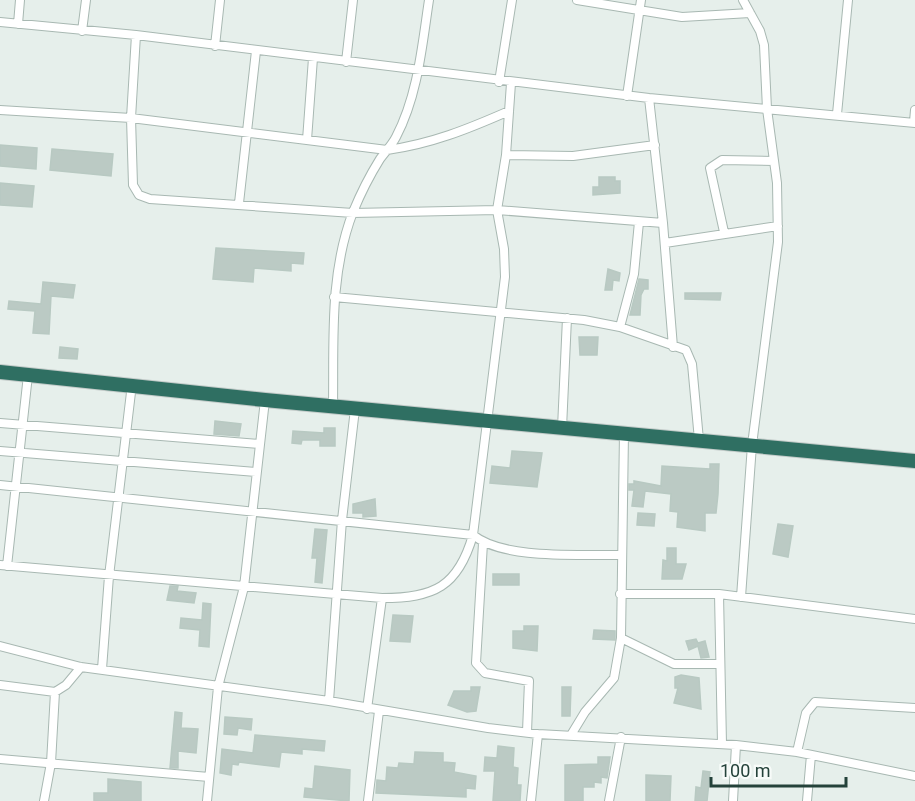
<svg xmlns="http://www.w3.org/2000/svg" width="915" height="801" font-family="Roboto,sans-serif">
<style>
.building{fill:#bbcac4;stroke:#b8c9c2;stroke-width:1.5}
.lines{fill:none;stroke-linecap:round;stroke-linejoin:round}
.street-casing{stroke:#a8b8b2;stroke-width:10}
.highway-casing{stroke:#c2cac8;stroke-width:16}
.street{stroke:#fff;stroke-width:8}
.highway{stroke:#2f6f62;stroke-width:14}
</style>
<rect width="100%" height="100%" fill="#e6efeb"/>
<!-- building -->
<path class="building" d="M0 145 37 148 36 169 0 166Z
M52 149 113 154 111 176 50 170Z
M599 177H615V181H620V193L593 195V187H599Z
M0 183 34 186 32 207 0 205Z
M216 248 304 253 303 264 291 263V271L254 268 253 282 213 279Z
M608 269 620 273 619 281 613 280 612 290H605Z
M639 279 648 280V289H644L641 295 640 315H630Z
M43 282 75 285 73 298 51 296 49 334 33 333 35 311 8 309 9 301 41 304Z
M685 293H721L720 300 685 299Z
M579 337H598L597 355H580Z
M60 347 78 349 77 359 59 358Z
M215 421 241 424 239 436 214 434Z
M324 428H335V446H320V440H302L301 444 292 443 293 431 324 433Z
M512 451 542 453 537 487 490 483 492 466 510 468Z
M710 464H719L718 494 716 513H705V531L677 527 678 512 670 511 671 494 645 491 643 507 632 506 634 490H629V484H634V481L661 486 662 466 710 469Z
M375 499 376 516 363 517V513H353V504Z
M638 513 655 514 654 526 637 525Z
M778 524 793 526 788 557 773 554Z
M315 529 327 530 322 583 315 582 317 558H312Z
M667 548H676V564H686L682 579H662L663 560 667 561Z
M493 574H519V585H493Z
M170 586H178L177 591 196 593 194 603 167 600Z
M203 603 211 604 209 647 199 646 200 630 180 628 181 618 202 620Z
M393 615 413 616 410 642 390 641Z
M524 626H538L537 651 513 648V631H524Z
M594 630 615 631V640L593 639Z
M696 639 698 643 705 641 709 657 701 658 698 646 689 650 686 641Z
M681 675 699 678 701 709 674 703 678 688H675V677Z
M471 687H480L476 711 467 712 448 705 454 691H471Z
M562 687H571L570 716H562Z
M175 712 182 713 181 728 198 729 196 753 178 751V768H170Z
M225 717 252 719 251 730 238 728 237 735 224 734Z
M255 735 325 741 324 751 302 749V754L281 752 279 767 239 762 238 765 232 764 231 775 220 773 222 749 253 753Z
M498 746 514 748 513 767 518 768 517 785H521L520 801H493L495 771H484L485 757 497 758Z
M415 752 443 753V762L455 763 454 772 476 776 475 789 466 788V797L376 793 377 780 386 781 387 767 398 768 399 763 414 764Z
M598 757H610L607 778 601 777V783L594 782V787H583V801H565V765L598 764Z
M315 766 350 770 349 801 304 797 305 788 313 789Z
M703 771 710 772 707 801H695L696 787 701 788Z
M646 775 671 776 670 801H646Z
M108 779 141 782V801H94V793H108Z"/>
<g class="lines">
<defs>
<path id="street" d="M577 0 682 17 750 13
M0 22 136 35 649 98 915 123
M18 24 20 0
M82 31 86 0
M136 35 131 118 133 185 139 195 150 199 353 213 497 210 663 223
M215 46 220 0
M346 62 353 0
M499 82 512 0
M627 96 641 0
M649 98 663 223 673 347
M0 110 131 118 387 150C431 144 468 129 509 111
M837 114 848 0
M914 122 915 110
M307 140 313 58
M506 155 573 156 655 145
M239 203 256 51
M724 232 710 168 722 160 774 161
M665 243 778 226
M334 297 584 320 620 327 686 350 692 364 699 440
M620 327 634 274 639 222
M333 407C334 342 329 274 353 212 360 195 370 175 380 159 385 152 392 145 396 137 418 95 422 46 429 0
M0 423 259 444
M562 428 567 318
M0 451 256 472
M0 485 473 535C504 560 580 554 620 555
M483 543 476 663 485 673 529 681 527 732
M0 565 382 598C434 598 458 587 473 535L505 277 504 249 497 210 506 155 511 83
M7 566 28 375
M620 594H719L915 619
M719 594 722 744
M741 597 752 445 778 242 777 183 767 109 764 45 760 31 743 0
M621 638 674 664H720
M0 646 81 667 329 701 488 728 538 734 736 745 797 752 915 776
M102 669 109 576 132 384
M0 685 55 692
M329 701 342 520 355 409
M367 709 382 598
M571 735 585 712 614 678 621 638 624 433
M797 752 806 713 815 702 915 708
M0 759 209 777
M44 801 51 763 55 692 66 685 81 667
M207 801 218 687 244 587 265 400
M368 801 379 711
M531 801 538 734
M609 801 621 737
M733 801 736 745
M807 801 811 755"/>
<path id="highway" d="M0 372 265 400 915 461"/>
</defs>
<!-- street casing -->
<use href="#street" class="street-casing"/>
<!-- highway casing -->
<use href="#highway" class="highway-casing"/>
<!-- street -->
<use href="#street" class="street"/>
<!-- highway -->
<use href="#highway" class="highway"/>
</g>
<!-- scale -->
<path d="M711 777v9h135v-9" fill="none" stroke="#24423a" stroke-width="3"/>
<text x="720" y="777" font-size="18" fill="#24423a" stroke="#f7fbf9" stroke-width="4.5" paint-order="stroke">100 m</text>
</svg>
